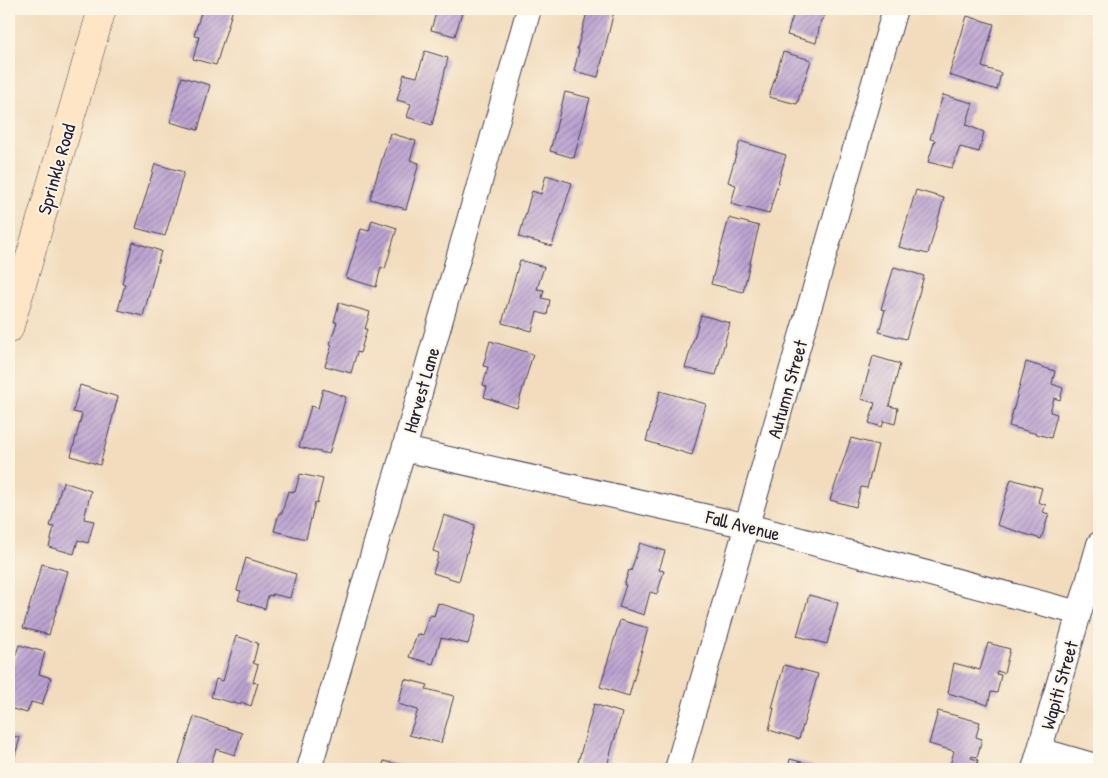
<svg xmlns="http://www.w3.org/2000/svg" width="1108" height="778" font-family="'Patrick Hand',sans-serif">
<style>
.building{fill:url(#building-hatch)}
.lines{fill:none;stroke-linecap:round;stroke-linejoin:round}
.street-casing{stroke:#413e4e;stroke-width:26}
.secondary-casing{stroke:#413e4e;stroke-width:29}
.street{stroke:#fff;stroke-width:24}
.secondary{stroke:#fde5c5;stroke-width:28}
.labels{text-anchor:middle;stroke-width:4;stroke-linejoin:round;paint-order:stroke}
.street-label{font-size:19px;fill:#22223b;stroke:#fcf5e5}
</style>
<defs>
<pattern id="building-hatch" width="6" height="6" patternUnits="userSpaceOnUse" patternTransform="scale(1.25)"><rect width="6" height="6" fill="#bca3d1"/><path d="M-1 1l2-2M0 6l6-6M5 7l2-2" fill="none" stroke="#9884ab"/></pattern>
</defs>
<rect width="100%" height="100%" fill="#fcf5e5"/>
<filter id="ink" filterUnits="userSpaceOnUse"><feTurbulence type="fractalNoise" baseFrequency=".02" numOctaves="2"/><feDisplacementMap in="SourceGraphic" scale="10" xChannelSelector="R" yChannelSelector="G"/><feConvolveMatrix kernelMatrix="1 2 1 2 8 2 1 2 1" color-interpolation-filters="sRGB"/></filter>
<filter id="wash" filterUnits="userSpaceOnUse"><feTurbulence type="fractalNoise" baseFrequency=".0096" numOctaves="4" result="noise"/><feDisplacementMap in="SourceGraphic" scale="20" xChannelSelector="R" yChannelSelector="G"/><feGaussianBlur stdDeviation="1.12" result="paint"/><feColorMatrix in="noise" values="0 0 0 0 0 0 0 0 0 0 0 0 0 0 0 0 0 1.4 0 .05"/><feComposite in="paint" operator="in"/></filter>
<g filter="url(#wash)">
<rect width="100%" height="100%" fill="#f2dcbd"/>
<g id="blocks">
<!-- building -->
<path class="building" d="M202 9H233L216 65 193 59 199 37 194 36Z
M437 9H463L455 36 431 30Z
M588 9H606L614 11 598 77 574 71 579 50 577 49Z
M795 9H826L823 20H821L816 43 787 35Z
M967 16 994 24 982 67 1001 73 997 90 949 75Z
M425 51 448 58 432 125 407 117 411 104 397 100 404 74 417 77Z
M783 52 811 60 797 104 769 97Z
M182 77 210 85 198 130 170 122Z
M565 92 590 98 574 158 550 151Z
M943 95 973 103 966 125 984 132 979 152 960 147 952 168 928 162 935 140 930 139Z
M390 133 416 141 410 160 419 163 406 209 370 199Z
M740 141 786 155 769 214 731 204 736 185 728 182Z
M155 164 184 172 165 236 136 228Z
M546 175 572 183 552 246 519 237 532 191 541 194Z
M916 190 944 198 928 254 899 247Z
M729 218 759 226 743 292 711 284Z
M372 220 397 228 385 269 381 267 376 287 346 278 361 229 369 231Z
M133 242 161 251 143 316 118 310 125 284 122 283Z
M520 260 544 267 537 289 544 290 542 298 550 300 547 315 537 312 532 331 502 323Z
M894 267 924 276 906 339 879 332 885 310 881 309Z
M339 303 370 312 365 329H367L360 353 357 352 351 373 325 366 332 345 330 344 337 322H334Z
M701 315 730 323 716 375 685 368Z
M490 341 533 354 517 408 484 397 487 387 483 385 488 367 483 366Z
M873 356 900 364 889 406 898 408 895 424 884 421 882 427 869 423 875 403 861 399Z
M1026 362 1055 371 1052 384 1063 388 1060 400 1054 398 1050 412 1057 414 1051 438 1009 426Z
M80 385 118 397 100 465 71 456 82 414 73 412Z
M323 389 346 397 329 454 299 447 311 406 318 408Z
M660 391 706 404 692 455 646 441Z
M851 438 878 445 867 488 861 487 856 507 830 500Z
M300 474 323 479 317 503 315 502 306 539 274 531 279 513H282L288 491 295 492Z
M1011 479 1042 488 1038 502 1046 505 1043 512 1049 514 1041 539 997 525Z
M63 482 91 491 84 519 94 521 88 543 78 540 74 554 49 547 54 527 50 526Z
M444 515 475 525 459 581 433 573 439 553 433 551Z
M640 543 665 551 659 570 664 571 657 594 650 592 644 615 619 607 626 585H624L629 570 631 571Z
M246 558 296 574 290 598 272 594 273 596 268 595 265 609 238 600 241 591 237 590Z
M42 564 68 571 49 635 23 628Z
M809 595 838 603 827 644 797 636Z
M438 603 477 615 468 644 441 638 433 664 409 657 417 634 423 635 430 615 434 616Z
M620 620 648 628 629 696 600 687Z
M236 636 258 643 253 663 258 665 253 682 258 683 251 706 241 702V705L211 697 216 679 223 681Z
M988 643 1010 649 1004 673 997 671 996 674 1001 675 997 693 991 692 988 705 948 693 954 663 980 670Z
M19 645 45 652 39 674 51 678 42 705 31 702 27 713 9 708V673L11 663 13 664Z
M784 665 818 674 799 739 769 730 774 708H772Z
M405 679 428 685 426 689 454 696 441 743 409 735 418 710 398 704Z
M594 704 622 713 606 769H589L577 766Z
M938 711 980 722 976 737 982 739 977 757 972 756 971 758 978 760 976 769H949L954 751 929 744Z
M194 717 242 733 235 755 216 749 209 769H195L179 764Z
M9 735 20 738 11 769H9Z
M790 759 813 765 812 769H788Z
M384 761 406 767 405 769H382Z"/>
</g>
</g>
<g filter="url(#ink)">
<use href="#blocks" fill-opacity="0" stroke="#413e4e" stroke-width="1"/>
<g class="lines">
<defs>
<path id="street" d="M404 449 748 526 1079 613
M1040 750 1099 767
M309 769 404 449 529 9
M677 769 895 9
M1034 769 1099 544"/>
<path id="secondary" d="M9 329 102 9"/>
</defs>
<!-- street casing -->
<use href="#street" class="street-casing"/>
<!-- secondary casing -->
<use href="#secondary" class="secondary-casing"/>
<!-- street -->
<use href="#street" class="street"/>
<!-- secondary -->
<use href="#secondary" class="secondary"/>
</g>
</g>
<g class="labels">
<!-- street labels -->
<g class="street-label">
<text transform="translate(56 169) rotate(-74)" y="7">Sprinkle Road</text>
<text transform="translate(787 389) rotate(-74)" y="7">Autumn Street</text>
<text transform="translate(421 390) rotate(-74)" y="7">Harvest Lane</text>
<text transform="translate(743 525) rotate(14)" y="7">Fall Avenue</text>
<text transform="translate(1059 685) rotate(-74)" y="7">Wapiti Street</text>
</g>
</g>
<!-- margin -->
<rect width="1108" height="778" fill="none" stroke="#fcf5e5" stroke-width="30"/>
</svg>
